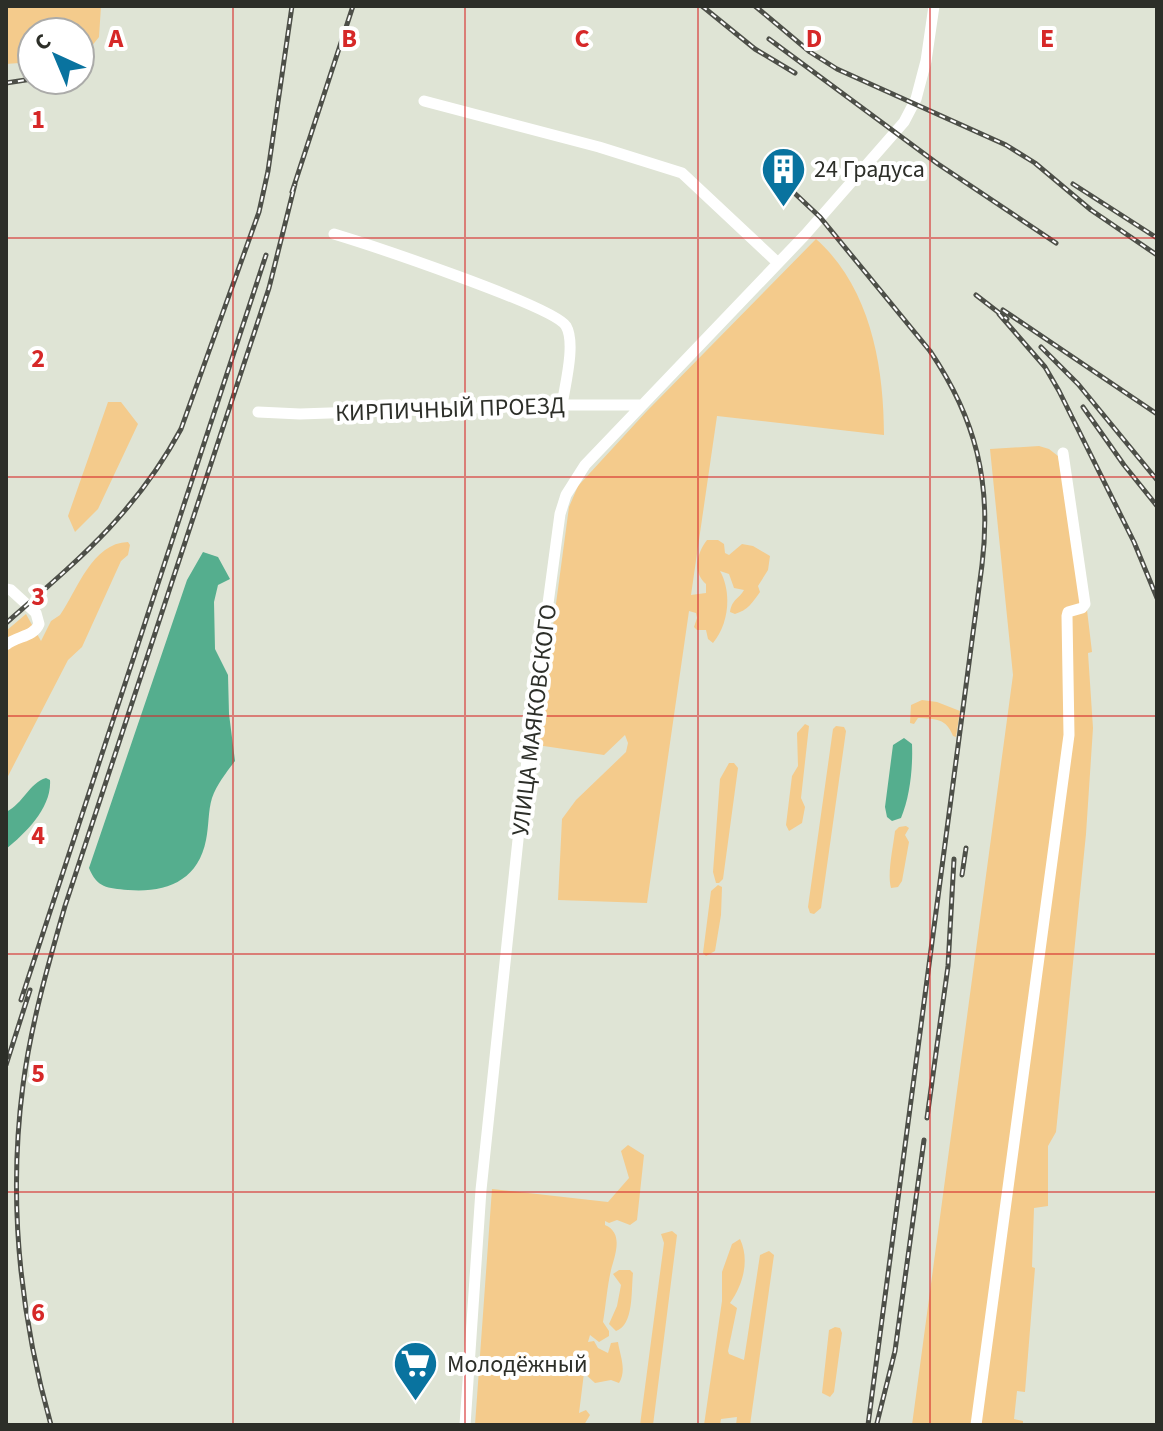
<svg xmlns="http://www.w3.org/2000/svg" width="1163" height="1431" font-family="'Source Sans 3',sans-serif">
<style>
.green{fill:#f4cb8c}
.water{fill:#55ae8e}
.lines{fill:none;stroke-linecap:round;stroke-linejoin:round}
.minor{stroke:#fff;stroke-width:11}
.rail-casing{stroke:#4d4f48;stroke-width:5}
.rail{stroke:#fff;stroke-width:2;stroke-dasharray:6;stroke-linecap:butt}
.grid{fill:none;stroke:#d62828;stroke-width:2;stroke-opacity:0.55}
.labels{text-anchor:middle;stroke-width:8;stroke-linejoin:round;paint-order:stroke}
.poi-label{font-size:24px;fill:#2c2e28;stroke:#fff;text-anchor:start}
.street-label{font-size:24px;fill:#2c2e28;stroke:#fff}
.grid-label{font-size:26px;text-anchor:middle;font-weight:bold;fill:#d62828;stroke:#fff;stroke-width:8;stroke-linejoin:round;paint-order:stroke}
</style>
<rect width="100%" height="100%" fill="#dfe4d5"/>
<!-- green -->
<path class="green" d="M6 6H101L99 37 83 57 80 58V32H32V62L6 64Z
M816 239C870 287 884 365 884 435L717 416 691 595 706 593V584C692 572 697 553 707 540H718L724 544 725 553 729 555 742 544 753 546 770 556 768 570 758 586 760 592C752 603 748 610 735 614L730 612C732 599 739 599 744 590L734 588 729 574 720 571C732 592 729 624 713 643L708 639 706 630H697L694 627 697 618 696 613 689 611 647 903 558 900 562 819 576 800 626 752 628 743 625 735 604 755 537 745 569 507 578 486 646 412Z
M108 402H121L138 424 98 509 75 532 68 516Z
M1039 446 1049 449 1058 456 1087 610 1092 652 1088 653 1093 728 1086 834 1056 1132 1048 1146V1206L1034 1208 1032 1267 1035 1268 1025 1392 1017 1391 1014 1419 1023 1421V1425H912L1013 675 990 449Z
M128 542 130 545 128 555 121 561 82 647 68 660 6 780V631L26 614 41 641 51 621 60 615C78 589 92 543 128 542Z
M922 700 937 702 960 711 956 737 953 736C946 718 936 719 918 718L914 724 910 723 911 705Z
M805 724 809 726 801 798 805 807 802 823 789 831 786 825 792 776 798 766 797 733Z
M836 726 844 727 846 731 821 908 814 914 810 913 808 907 833 729Z
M729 763H734L738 768 723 879 719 883H716L713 872 720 779Z
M906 826 909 828 905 835 909 842 902 881 898 887 891 888C887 874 893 848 895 831L899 827Z
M718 885 722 887 721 915 715 951 706 956 703 953 711 891Z
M628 1145 644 1155 637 1220 630 1225 617 1220 609 1223 605 1221V1225C624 1233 615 1255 611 1270 607 1287 606 1305 603 1322L609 1331V1336L599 1342 590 1335 588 1342 594 1341 598 1348 608 1353 611 1343 618 1342C620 1356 627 1370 619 1383L611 1380 595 1383 584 1373 579 1413 586 1410 590 1415 584 1425H475L492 1189 608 1202 629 1178 621 1151Z
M672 1231 677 1235 653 1425H640L664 1243 661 1234Z
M740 1239C750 1260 743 1285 730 1303L737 1308 728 1351 729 1354 744 1360 760 1255 769 1251 774 1255 750 1425H736L737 1417 721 1419 720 1425H704L722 1301V1272L732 1244Z
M619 1270H630L633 1273C631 1291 634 1325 616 1331L609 1324 617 1306 621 1285 613 1274Z
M835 1327 840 1328 842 1333 834 1392 830 1397 822 1393 829 1330Z"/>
<!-- water -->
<path class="water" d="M203 552 218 557 230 579 218 585 214 602 215 649 228 675 229 714 235 761C226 773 217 784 212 798 208 811 209 826 206 840 198 881 166 893 128 890 107 888 97 888 89 868L187 580Z
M904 738 912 744C913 767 910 797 901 818L892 821 887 817 885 807 893 745Z
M46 778 50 780C52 807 26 833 6 849V812C24 803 29 783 46 778Z"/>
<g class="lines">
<!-- minor -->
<path class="minor" d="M424 101 599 147 682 173 778 263
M334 234C367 244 554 306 566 326 576 343 565 385 562 405
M258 412 300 414 562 405H641
M6 589 11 590 36 613 39 624C34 637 16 636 6 645
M465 1425 481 1190 524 783 560 514 566 495 585 465 805 235 904 122 916 99 926 61 934 6
M976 1425 1069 735 1067 616 1068 612 1082 608 1085 604 1063 453"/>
<defs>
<path id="rail" d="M702 6 755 49 795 73
M755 6 810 52 837 69 1006 145 1035 163 1091 210 1157 255
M769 39 938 164 1056 243
M6 83 32 79
M773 173 820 217 930 351C976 419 992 483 982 565L868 1425
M1073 184 1157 238
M292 192 353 6
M976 295 1007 319
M1003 310 1157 414
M999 314 1045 367 1059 391 1134 542 1157 598
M1041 347 1078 384 1157 480
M1083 407 1124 465 1157 506
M6 623C77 561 135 514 181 429L259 212 268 171 292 6
M962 875 966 848
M21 1000 266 255
M6 1065 30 990
M927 1118 948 966 954 859
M877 1423 895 1351 924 1140
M51 1425C20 1315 8 1199 23 1085 31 1024 48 965 65 906L269 288 295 184"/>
</defs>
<!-- rail casing -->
<use href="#rail" class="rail-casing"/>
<!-- rail -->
<use href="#rail" class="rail"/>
</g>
<!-- grid -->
<path class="grid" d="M233 6V1425M465 6V1425M698 6V1425M930 6V1425M6 238H1157M6 477H1157M6 716H1157M6 954H1157M6 1192H1157"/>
<!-- icons -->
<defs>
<symbol id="building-pin" viewBox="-11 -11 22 30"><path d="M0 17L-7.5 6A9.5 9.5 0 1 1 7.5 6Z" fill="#09739f" stroke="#fff"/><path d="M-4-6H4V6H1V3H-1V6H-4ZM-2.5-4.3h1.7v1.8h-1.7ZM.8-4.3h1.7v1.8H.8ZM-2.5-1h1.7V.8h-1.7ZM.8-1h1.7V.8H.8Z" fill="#fff"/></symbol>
<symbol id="supermarket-pin" viewBox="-11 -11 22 30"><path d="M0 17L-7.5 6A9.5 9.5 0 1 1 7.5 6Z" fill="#09739f" stroke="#fff"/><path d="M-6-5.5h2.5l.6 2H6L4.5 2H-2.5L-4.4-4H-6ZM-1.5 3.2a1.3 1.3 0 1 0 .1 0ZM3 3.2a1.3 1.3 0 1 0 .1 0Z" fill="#fff"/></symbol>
</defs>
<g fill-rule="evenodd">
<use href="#building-pin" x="758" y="144" width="51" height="69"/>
<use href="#supermarket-pin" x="390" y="1338" width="51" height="69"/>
</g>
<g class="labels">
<!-- poi labels -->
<g class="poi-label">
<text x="814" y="177">24 Градуса</text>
<text x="447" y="1372">Молодёжный</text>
</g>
<!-- street labels -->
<g class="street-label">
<text transform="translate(450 409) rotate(-2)" y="8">КИРПИЧНЫЙ ПРОЕЗД</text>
<text transform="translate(534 720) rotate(-83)" y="8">УЛИЦА МАЯКОВСКОГО</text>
</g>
</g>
<g class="grid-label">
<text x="116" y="47">A</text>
<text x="349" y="47">B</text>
<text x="582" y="47">C</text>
<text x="814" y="47">D</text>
<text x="1047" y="47">E</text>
<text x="38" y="128">1</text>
<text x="38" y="367">2</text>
<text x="38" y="605">3</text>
<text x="38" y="844">4</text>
<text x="38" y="1082">5</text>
<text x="38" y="1321">6</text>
</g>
<!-- border -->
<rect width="1163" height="1431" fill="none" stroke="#2c2e28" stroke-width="16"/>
<!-- north arrow -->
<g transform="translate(56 56) rotate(316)"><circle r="38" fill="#ffffff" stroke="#ababa9" stroke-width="2"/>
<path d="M0-6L14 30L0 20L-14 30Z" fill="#09739f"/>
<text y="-12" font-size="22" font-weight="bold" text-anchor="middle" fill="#2c2e28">С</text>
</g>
</svg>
